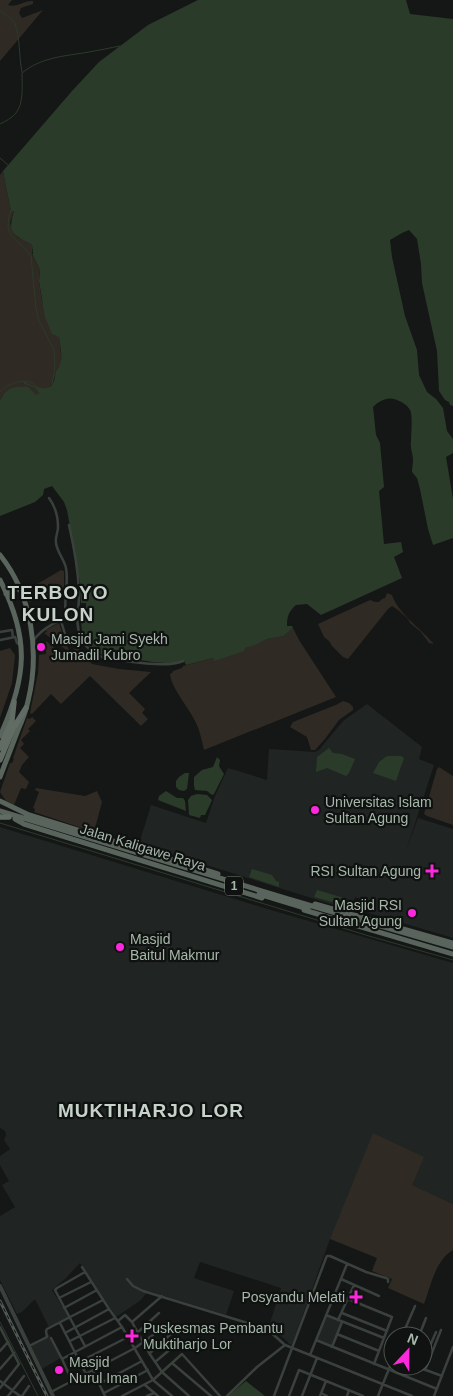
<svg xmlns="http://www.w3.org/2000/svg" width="453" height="1396" font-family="Helvetica,sans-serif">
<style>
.built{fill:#202422}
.green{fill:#2f2a24}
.water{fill:#2b3b2a}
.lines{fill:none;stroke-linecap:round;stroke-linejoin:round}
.stream{stroke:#2b3b2a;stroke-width:1}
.minor{stroke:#3a413c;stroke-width:2.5}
.tertiary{stroke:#3a413c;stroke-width:4}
.trunk{stroke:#59645c;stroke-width:5}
.motorway{stroke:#616d64;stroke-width:5.5}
.rail-casing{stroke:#505952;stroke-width:3}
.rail{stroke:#101211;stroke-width:1;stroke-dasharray:4;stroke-linecap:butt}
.poi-dot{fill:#fb28dc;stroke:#101211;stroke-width:2}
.labels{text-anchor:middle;stroke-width:4.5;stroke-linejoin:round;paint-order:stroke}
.shield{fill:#101211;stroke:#79867b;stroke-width:1}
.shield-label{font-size:12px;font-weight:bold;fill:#a6b8a9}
.poi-label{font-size:14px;fill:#a6b8a9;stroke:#101211;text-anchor:start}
.street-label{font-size:14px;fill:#a6b8a9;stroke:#101211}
.district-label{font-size:19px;font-weight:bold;letter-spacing:1px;fill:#c7d3ca;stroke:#101211}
</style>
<rect width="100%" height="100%" fill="#151716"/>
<!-- built -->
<path class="built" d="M367 704 422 747 419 759 434 765 406 851 418 818 453 829V938L369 913 372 904 355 897 350 910 139 844 151 805 206 823 215 796 228 768 267 780 269 749 315 752 319 750 343 721Z
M0 827 271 910 453 963V1204L411 1185 330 1239 292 1345 289 1344 287 1341 269 1326 281 1288 200 1262 194 1278 234 1291 226 1315 148 1291 141 1300 116 1317 80 1263 66 1278 52 1290 69 1317 49 1327 35 1299 22 1312 17 1314 0 1280V1216L15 1207 2 1185 9 1181 0 1165V1156L10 1149 4 1140 6 1135 5 1131 0 1128Z
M326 1316 342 1322 332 1346 317 1340Z
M49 1334 62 1357 42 1369 31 1345Z"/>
<!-- green -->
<path class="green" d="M0 0H12L8 5C17 8 24 0 33 1V4L21 8 19 13 22 18 43 10 0 61Z
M3 171 11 212 14 210 10 223 16 236 32 245V255L40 270 39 281 42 301 59 336 61 354V364L59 369 56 371C52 396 43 389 24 384 29 385 36 387 39 393L36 396 31 391 3 395 0 400V175Z
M61 570 64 571V592L29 602 23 589 39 583Z
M387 593 392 595C398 613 420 628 433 643V644L429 643 421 632 410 623 408 619 398 610 392 606 388 609 348 659 343 657 332 646 329 641 324 637 318 624 370 600 375 602H379L382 599 385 598Z
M59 623 66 645 70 651 69 652 44 633 47 632 46 630Z
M293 628 299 640 336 697 204 750C202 741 200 731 196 723 190 709 171 688 170 674L172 673 173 671 182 668 183 666 213 658 214 660 263 641 267 639 284 636Z
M46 641 65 656 77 647 92 664 119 669 151 672 129 693 145 709 142 713 148 719 141 726 90 676 61 704 51 694 32 714 30 713 38 673 39 655 46 654Z
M10 648 15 655 12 683 0 718V651Z
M343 701 349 703 353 707V710L339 720 325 739 315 750H311L307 737 290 727 293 722 333 706 336 705Z
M32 717 36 721 28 729 30 731 21 740 24 744 20 748 29 757 22 765 19 772 29 782 26 789 21 788 14 805 6 801 0 792 10 763H12L14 759 13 758 27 718 30 719Z
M439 767 453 776V825L427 816 424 814 437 769Z
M36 788 85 796 97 791 102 802 94 832 34 812 35 809 33 808 39 792 35 790Z
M373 1133 424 1157 412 1185 453 1204V1250C435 1261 431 1285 424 1304L388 1288 392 1279 372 1271 377 1258 330 1239Z"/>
<!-- water -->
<path class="water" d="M198 0H406L410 14 453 19V406L450 405 449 402 445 400 439 391 437 351 422 283 421 264 417 239 409 230 402 233 390 240 392 257 405 316 417 350 419 375 427 392 436 399 443 408 447 431 453 439V453L446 457 453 499V538L433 545 428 529 420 489 417 478 412 472C412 468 413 464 413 460 413 454 410 448 411 441 411 434 413 415 410 410 407 404 400 401 394 399 386 397 379 401 373 407L376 435 380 443 384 487 379 491 384 544 401 542 403 552 394 557 402 578 321 615 307 604 296 605C289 611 287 616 287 626H292L293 628 284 636 267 639 255 645 245 648 244 651 214 661 213 658 186 665 184 661C165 665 153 662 134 659 124 657 112 659 103 655 81 647 81 630 81 610L86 608V603H81L80 582 67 510 64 502 52 486 44 489 43 495 35 502 0 516V400C7 387 15 386 28 387L36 395 39 393C36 387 29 385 24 384L23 381C31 385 48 394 53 383 55 380 55 374 56 371 65 363 60 347 59 337L52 334 45 317 39 281 40 270 32 254H33L32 245C13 234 7 234 14 211L11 212 3 171 72 91 99 62 148 25Z
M329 748 333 753 342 754 355 759 349 773 346 776 327 768 316 772 317 757Z
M387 756H401L404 758 396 781 373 773 379 762Z
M217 757 220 760 219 766 224 774 214 794 212 795 207 791 195 790 194 786V777L202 770 213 767Z
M185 773H189L187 789 184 791 179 790 176 787V781L179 777Z
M166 791 177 798H183L185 801 186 811 158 800 159 796Z
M197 794 207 795 212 800 205 815H201L200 818 189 815 188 800 191 796Z
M252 869 272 875 276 881 279 882V887L249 877Z
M317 890 344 898 334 900 332 902 314 897Z
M246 1381 265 1396H228Z"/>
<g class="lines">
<!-- stream -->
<path class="stream" d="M0 11C5 14 12 19 15 24 20 35 19 59 22 72
M0 124C6 121 12 118 16 113 24 103 22 85 22 73 41 57 66 56 89 52 100 50 110 48 120 46
M0 158 9 166
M11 210C1 239 18 237 31 256L36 309 39 321 54 350 55 368 52 384
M0 392C6 385 20 379 30 382 33 383 35 385 37 387
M0 823 369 936 453 960
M0 1322 38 1396"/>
<!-- minor -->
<path class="minor" d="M49 498C55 506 58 517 58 527 58 533 55 537 56 543 57 552 64 559 66 568 69 585 63 602 66 618
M69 525C74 547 78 569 79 591 80 606 74 623 81 638 85 647 95 655 104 658 126 660 164 669 183 661
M61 621 68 644
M0 632 12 630 13 637
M0 640 15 637 17 643 20 645
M33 641C43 627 61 618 77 617
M82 1267 109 1309 122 1327 153 1380 172 1396
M127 1279 133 1286 143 1291 267 1329 285 1345 412 1396
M341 1279 379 1296
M162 1296 132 1322 149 1353 162 1372 189 1396
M59 1298 91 1282
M348 1299 392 1317 374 1364
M64 1308 97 1290
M342 1313 387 1331
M326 1315 384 1338
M338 1320 354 1285
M118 1321 125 1315 132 1322
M60 1323 86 1374
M0 1327 19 1364 0 1388
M138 1332 159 1313
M65 1333 109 1309
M337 1334 379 1351
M402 1336 415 1306
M419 1336 426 1318
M51 1338 62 1359
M316 1340 437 1389
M70 1341 115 1318
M29 1346 47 1337 46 1331 47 1329 103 1300
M85 1346 55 1290 57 1288 85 1272
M332 1347 342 1322
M0 1351 8 1342
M150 1353 173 1332
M310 1355 347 1264
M79 1362 128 1337
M155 1362 179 1342
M423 1362 436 1332
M172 1363 211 1396
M415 1366 442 1376
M0 1369 14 1353
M425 1370 441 1330
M93 1371 105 1396
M402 1375 406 1366
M0 1381 20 1396
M72 1381 62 1359 122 1327
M99 1384 142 1361
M145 1385 158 1396
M51 1392 135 1348 153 1335
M104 1393 148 1370
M321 1393 327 1396
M8 1396 24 1376
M22 1396 29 1386
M122 1396 153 1380 182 1354 220 1396
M147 1396 154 1393
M227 1396 257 1367 285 1345
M274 1396 326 1258 327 1256H330L366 1272 386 1278 388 1279V1282
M289 1396 299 1370 363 1396
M302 1396 317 1358
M320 1396 326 1381
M347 1396 349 1390
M378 1396 393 1359
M434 1396 453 1347"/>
<!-- tertiary -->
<path class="tertiary" d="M0 1286 53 1396"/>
<!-- trunk -->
<path class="trunk" d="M0 555C32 595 40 652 28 701 26 711 22 721 18 730 12 746 6 761 0 777
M0 580C30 639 27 677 0 736
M6 594 19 588
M0 801 29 815
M0 811 288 899 453 947
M26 814 218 874
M15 819 24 824 43 830 262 898
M259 894 308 909
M315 904 453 943
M304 910 453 954"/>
<!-- motorway -->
<path class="motorway" d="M0 748 12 720 14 702
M0 760 14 727 26 708
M0 817H9"/>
<defs>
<path id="rail" d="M0 1301 47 1396"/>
</defs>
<!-- rail casing -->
<use href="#rail" class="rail-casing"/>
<!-- rail -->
<use href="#rail" class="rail"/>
</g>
<!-- markers -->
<g class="poi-dot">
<circle cx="41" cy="647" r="5"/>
<circle cx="315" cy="810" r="5"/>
<path d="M429.5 863.5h5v5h5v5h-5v5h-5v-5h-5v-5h5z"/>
<circle cx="412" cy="913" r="5"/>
<circle cx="120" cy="947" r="5"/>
<path d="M353.5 1289.5h5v5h5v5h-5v5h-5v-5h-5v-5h5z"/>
<path d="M129.5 1328.5h5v5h5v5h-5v5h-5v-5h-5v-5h5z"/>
<circle cx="59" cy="1370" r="5"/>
</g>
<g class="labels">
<!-- shield labels -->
<rect class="shield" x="225" y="876.5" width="18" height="19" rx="4"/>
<g class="shield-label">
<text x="234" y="890">1</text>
</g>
<!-- poi labels -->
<g class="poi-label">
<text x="51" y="644">Masjid Jami Syekh<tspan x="51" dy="16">Jumadil Kubro</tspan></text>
<text x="325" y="807">Universitas Islam<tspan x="325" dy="16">Sultan Agung</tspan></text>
<text x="421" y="876" text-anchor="end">RSI Sultan Agung</text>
<text x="402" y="910" text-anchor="end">Masjid RSI<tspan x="402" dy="16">Sultan Agung</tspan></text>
<text x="130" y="944">Masjid<tspan x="130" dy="16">Baitul Makmur</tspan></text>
<text x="345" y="1302" text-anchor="end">Posyandu Melati</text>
<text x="143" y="1333">Puskesmas Pembantu<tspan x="143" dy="16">Muktiharjo Lor</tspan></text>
<text x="69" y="1367">Masjid<tspan x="69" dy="16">Nurul Iman</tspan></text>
</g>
<!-- street labels -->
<g class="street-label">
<text transform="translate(143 847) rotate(17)" y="5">Jalan Kaligawe Raya</text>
</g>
<!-- district labels -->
<g class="district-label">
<text x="58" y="599">TERBOYO<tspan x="58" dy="22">KULON</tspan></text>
<text x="151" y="1117">MUKTIHARJO LOR</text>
</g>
</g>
<!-- north arrow -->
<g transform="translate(408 1351) rotate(22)"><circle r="24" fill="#101211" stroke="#4c544e"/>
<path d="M0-4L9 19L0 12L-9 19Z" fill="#fb28dc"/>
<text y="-8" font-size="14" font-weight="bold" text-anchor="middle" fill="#a6b8a9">N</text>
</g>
</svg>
